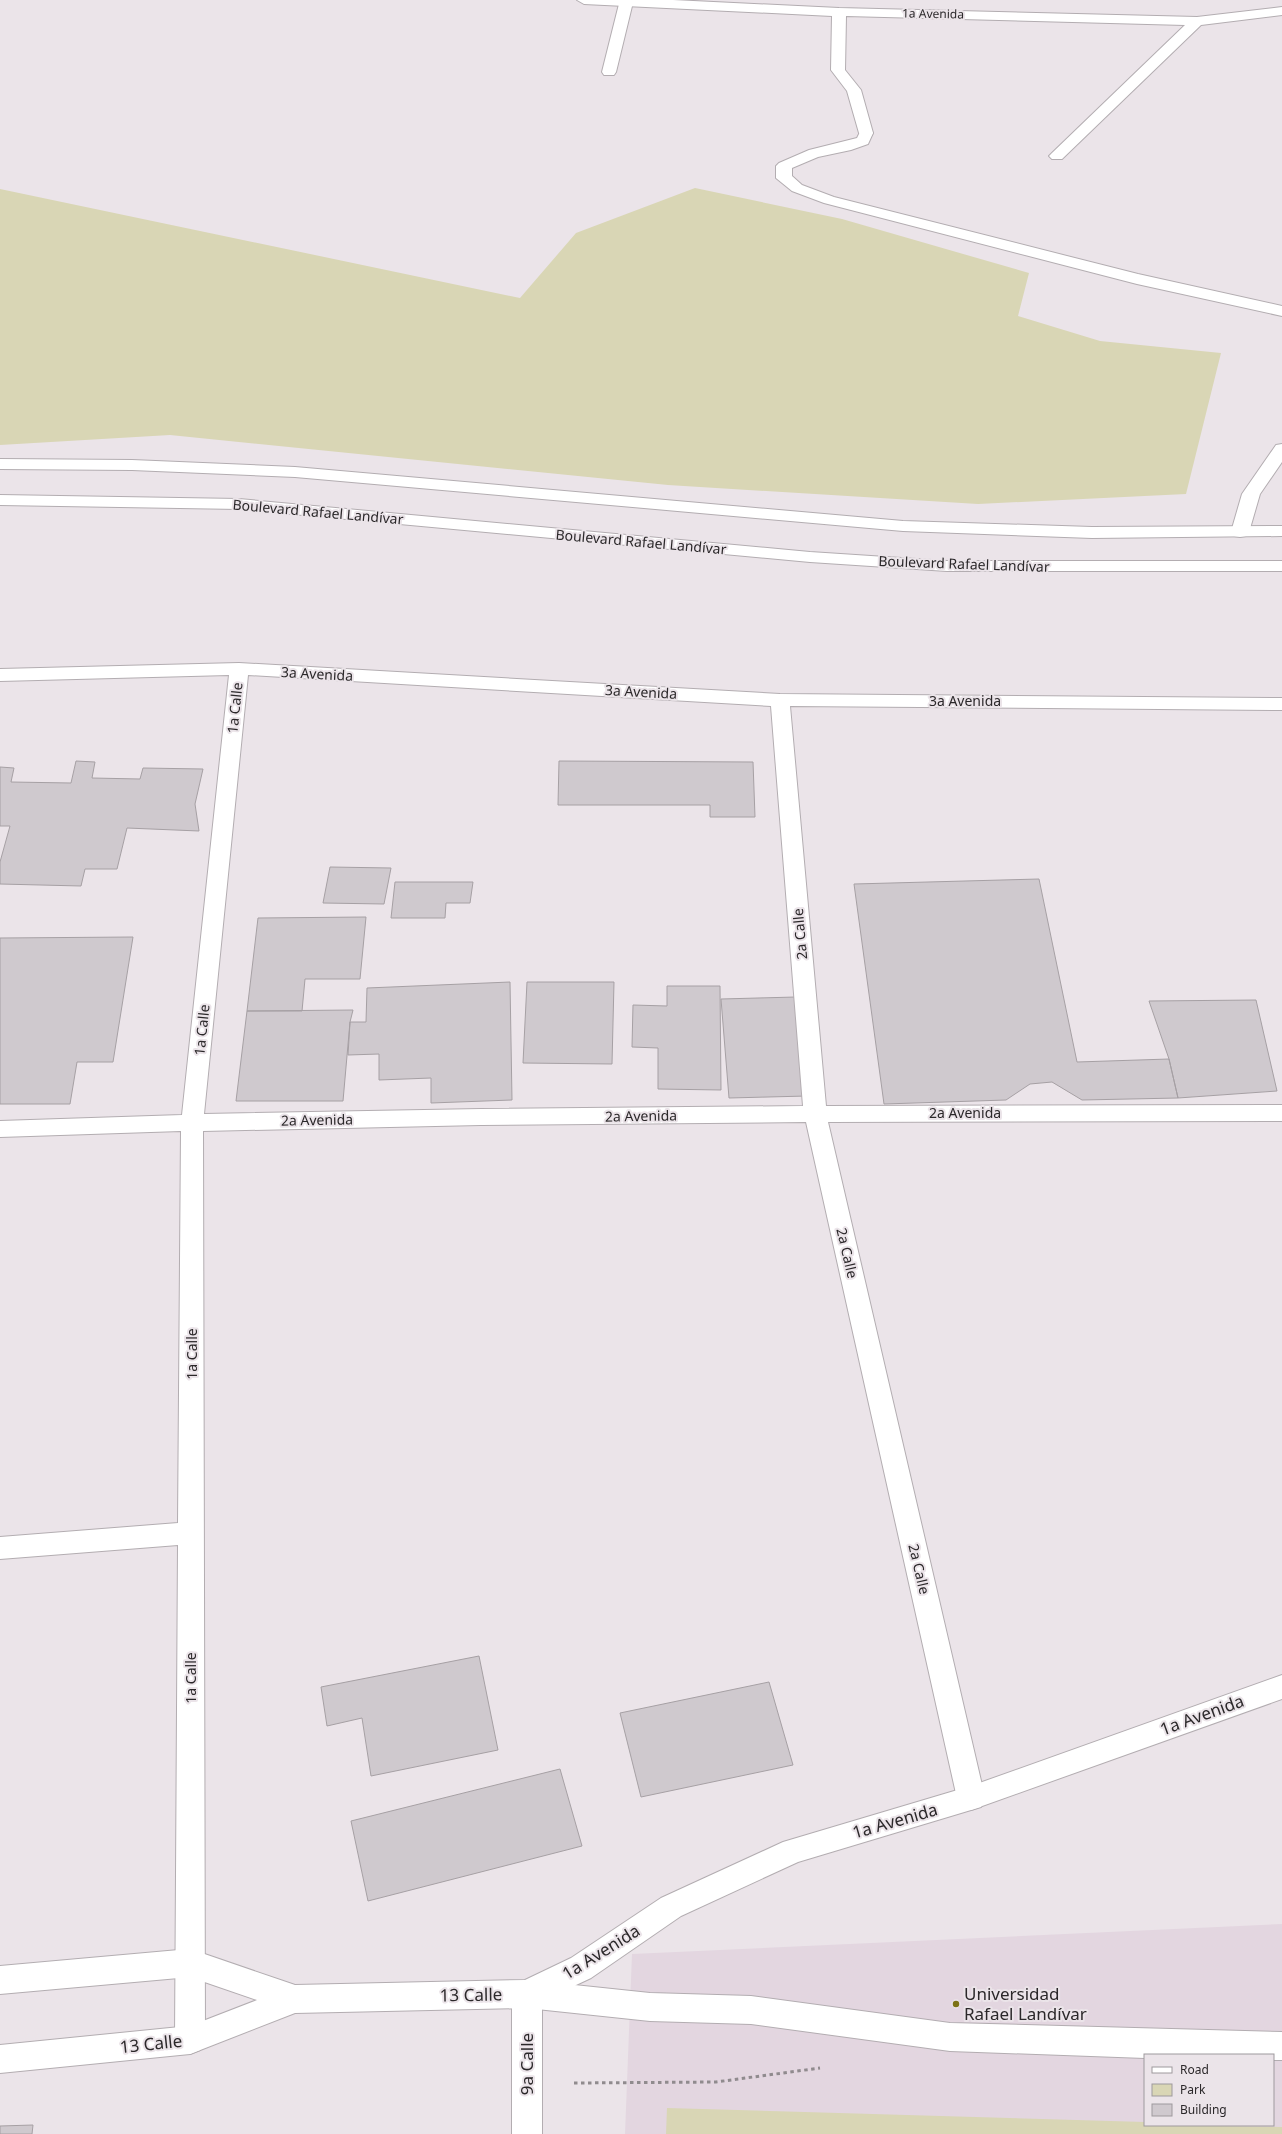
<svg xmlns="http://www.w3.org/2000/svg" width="1282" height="2134" font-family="'Noto Sans',sans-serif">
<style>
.built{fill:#e3d6e0;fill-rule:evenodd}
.green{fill:#d9d6b5}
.building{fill:#cfc9ce;stroke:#a6a0a4}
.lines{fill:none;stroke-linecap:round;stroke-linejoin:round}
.lane-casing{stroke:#b3adb1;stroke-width:2}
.street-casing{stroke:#b3adb1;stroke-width:2}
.secondary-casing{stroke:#b3adb1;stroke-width:2}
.path{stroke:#908b8e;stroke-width:3;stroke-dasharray:3.5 3.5;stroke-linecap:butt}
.lane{fill:#fff;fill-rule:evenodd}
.street{fill:#fff;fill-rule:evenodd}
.secondary{fill:#fff;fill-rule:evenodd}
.poi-dot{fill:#7d7315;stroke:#ebe4e9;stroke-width:1.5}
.labels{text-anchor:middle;stroke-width:4;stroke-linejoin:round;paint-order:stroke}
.far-street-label{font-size:12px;fill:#2b282a;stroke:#ebe4e9}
.street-label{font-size:14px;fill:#2b282a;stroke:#ebe4e9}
.near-street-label{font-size:17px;fill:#2b282a;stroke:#ebe4e9}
.near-poi-label{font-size:17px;fill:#2b282a;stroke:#ebe4e9;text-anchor:start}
</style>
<rect width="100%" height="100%" fill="#ebe4e9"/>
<!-- built -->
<path class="built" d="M1282 1924V2134H625L632 1954ZM1145 2055H1273V2125H1145Z"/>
<!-- green -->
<path class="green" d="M695 188 842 219 1029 273 1018 316 1100 341 1221 353 1186 494 978 504 668 485 170 435 0 445V189L520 298 576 233Z
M667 2108 1145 2122V2125L1282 2127V2134H666Z"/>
<!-- building -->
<path class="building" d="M76 761 95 762 92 778 140 779 143 768 203 769 195 804 199 831 127 828 117 869H85L81 886 0 884V862L10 826H0V767L14 768 11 782 71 783Z
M559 761 753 762 755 817H710V805H558Z
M330 867 391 868 384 904 323 903Z
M1039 879 1077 1062 1169 1059 1178 1098 1082 1100 1052 1082 1030 1084 1006 1100 884 1104 854 884Z
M395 882H473L470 903H446L445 918H391Z
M366 917 360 979H305L302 1011H247L258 918Z
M133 937 113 1062H77L70 1104H0V938Z
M510 982 512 1100 431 1103V1078L379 1080V1054L348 1055 350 1022H366L367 988Z
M527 982H614L612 1064 523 1063Z
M667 986H720L721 1090 658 1089V1048L632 1047 633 1005 667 1006Z
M796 997 807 1096 729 1098 721 999Z
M1256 1000 1277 1091 1178 1098 1169 1059 1149 1001Z
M353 1010 350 1022 343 1101H236L247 1011Z
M479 1656 498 1750 371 1776 362 1718 327 1726 321 1687Z
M769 1682 793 1765 641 1797 620 1713Z
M560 1769 582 1846 368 1901 351 1821Z
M33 2125 32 2134H0V2126Z"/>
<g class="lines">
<defs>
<path id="lane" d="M620 0H632L633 2 616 72 614 75H604L602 72Z
M866 129 871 130 873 133 868 144 851 150 818 157 792 168V176L802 185 834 197 1138 274 1282 306V316L1137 284 824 203 792 191 776 178V166L779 163 809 150 857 138 861 130Z
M1282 444V462L1260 494 1249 532 1246 536 1240 537 1234 536 1231 532 1242 494 1276 445Z
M527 1980 650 1993 751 1996 950 2023 1282 2032V2060H1273V2055H1145V2058L950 2051 751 2024 650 2021 527 2008 517 2004 512 1994 517 1984Z"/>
<path id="street" d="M577 0H673L839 8 1197 17 1282 7V15L1201 25 1062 159H1052L1049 156 1052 153 1185 25 846 16 845 70 861 90 873 133 871 136H861L859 133 847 91 831 70 832 16 584 4Z
M239 663 780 694 1282 698V710L790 706 826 1106 1282 1105V1121L828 1122 985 1798 981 1807 971 1810 961 1807 957 1798 806 1122 481 1125 203 1131 205 2040 200 2050 190 2054 180 2050 175 2040 178 1545 0 1559V1537L178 1523 181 1131 0 1137V1121L182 1115 229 675 0 681V669ZM248 675 771 706 803 1106 481 1109 204 1114Z
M527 1980 537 1984 542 1994V2134H512V1994L517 1984Z"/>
<path id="secondary" d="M0 459 132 460 295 467 903 521 1092 527 1282 526V536L1092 538 903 531 295 477 132 470 0 469Z
M0 495 239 499 810 552 947 561H1282V571H947L810 562 239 509 0 505Z
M1282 1675V1699L971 1810 798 1862 681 1916 591 1978 527 2008 295 2013 190 2054 0 2073V2045L190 2026 257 2000 190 1977 0 1994V1966L190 1949 295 1985 525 1980 571 1958 661 1898 783 1842 971 1786Z"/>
</defs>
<!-- lane casing -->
<use href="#lane" class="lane-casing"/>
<!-- street casing -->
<use href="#street" class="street-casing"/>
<!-- secondary casing -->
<use href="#secondary" class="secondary-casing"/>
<!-- path -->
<path class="path" d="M574 2083 716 2082 820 2068"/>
<!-- lane -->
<use href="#lane" class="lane"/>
<!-- street -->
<use href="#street" class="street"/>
<!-- secondary -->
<use href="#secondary" class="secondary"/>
</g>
<!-- markers -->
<circle class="poi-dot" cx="956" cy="2004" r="4"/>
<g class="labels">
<!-- far-street labels -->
<g class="far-street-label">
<text transform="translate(933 14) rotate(1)" y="4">1a Avenida</text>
</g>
<!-- street labels -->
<g class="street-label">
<text transform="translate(318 512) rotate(5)" y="5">Boulevard Rafael Landívar</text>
<text transform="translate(641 542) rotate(5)" y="5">Boulevard Rafael Landívar</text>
<text transform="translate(964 564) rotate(2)" y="5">Boulevard Rafael Landívar</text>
<text transform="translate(317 674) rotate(3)" y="5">3a Avenida</text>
<text transform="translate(641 692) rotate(3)" y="5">3a Avenida</text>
<text x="965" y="706">3a Avenida</text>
<text transform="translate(235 708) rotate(-84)" y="5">1a Calle</text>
<text transform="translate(800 934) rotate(-95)" y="5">2a Calle</text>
<text transform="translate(202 1030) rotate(-84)" y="5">1a Calle</text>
<text x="965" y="1118">2a Avenida</text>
<text transform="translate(641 1116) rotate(-1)" y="5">2a Avenida</text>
<text transform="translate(317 1120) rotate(-1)" y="5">2a Avenida</text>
<text transform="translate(847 1253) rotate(77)" y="5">2a Calle</text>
<text transform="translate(192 1354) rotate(-90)" y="5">1a Calle</text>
<text transform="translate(919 1569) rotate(77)" y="5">2a Calle</text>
<text transform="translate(191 1678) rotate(-90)" y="5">1a Calle</text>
</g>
<!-- near-street labels -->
<g class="near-street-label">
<text transform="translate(1202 1715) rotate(-20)" y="6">1a Avenida</text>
<text transform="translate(895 1821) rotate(-16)" y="6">1a Avenida</text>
<text transform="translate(601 1952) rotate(-32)" y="6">1a Avenida</text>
<text transform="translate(471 1995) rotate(-1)" y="6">13 Calle</text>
<text transform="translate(151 2044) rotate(-6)" y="6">13 Calle</text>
<text transform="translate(527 2064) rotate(-90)" y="6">9a Calle</text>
</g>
<!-- near-poi labels -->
<g class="near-poi-label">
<text x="964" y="2000">Universidad<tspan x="964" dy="20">Rafael Landívar</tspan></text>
</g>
</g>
<!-- legend -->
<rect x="1144" y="2054" width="130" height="72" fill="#ebe4e9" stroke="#9e999d"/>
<rect x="1152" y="2067" width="20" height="6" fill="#ffffff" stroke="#9e999d"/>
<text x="1180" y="2074" font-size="12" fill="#2b282a">Road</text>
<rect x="1152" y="2084" width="20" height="12" fill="#d9d6b5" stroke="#9e999d"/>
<text x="1180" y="2094" font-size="12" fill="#2b282a">Park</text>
<rect x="1152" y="2104" width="20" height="12" fill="#cfc9ce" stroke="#9e999d"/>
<text x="1180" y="2114" font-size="12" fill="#2b282a">Building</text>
</svg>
